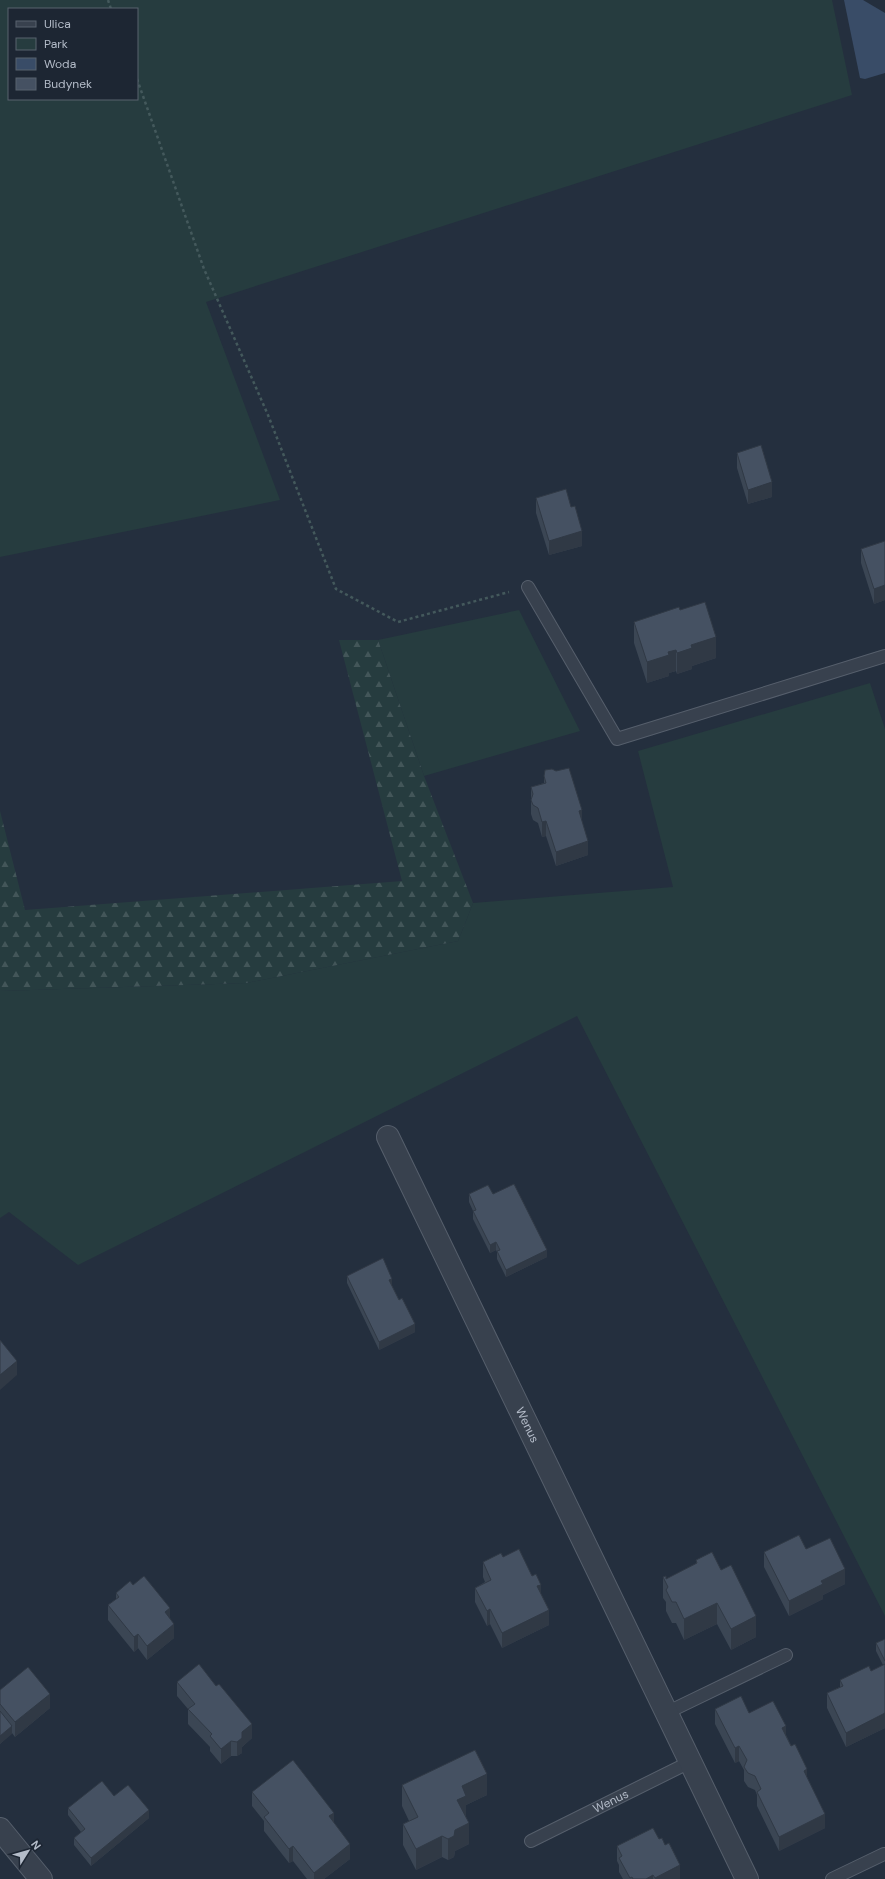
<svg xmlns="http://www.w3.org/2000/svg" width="885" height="1879" font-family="'DM Sans',sans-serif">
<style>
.green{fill:#263c3f;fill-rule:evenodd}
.forest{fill:url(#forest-firs)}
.water{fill:#394c67}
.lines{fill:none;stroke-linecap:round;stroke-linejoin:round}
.service-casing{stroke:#565f6c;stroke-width:14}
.minor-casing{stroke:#565f6c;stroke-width:24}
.path{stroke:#44595c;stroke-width:2.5;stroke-dasharray:3 3;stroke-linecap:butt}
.service{stroke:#38414e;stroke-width:12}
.minor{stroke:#38414e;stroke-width:22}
.wall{fill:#3b4654}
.shaded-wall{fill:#303945}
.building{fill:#455162;stroke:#303945}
.labels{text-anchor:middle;stroke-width:4;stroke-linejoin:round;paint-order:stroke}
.street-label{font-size:12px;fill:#b4bcc9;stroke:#1d2633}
</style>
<defs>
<pattern id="forest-firs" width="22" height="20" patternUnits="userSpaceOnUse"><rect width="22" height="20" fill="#263c3f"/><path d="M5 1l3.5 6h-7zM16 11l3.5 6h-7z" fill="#435659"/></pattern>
</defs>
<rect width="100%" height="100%" fill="#242f3e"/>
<!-- green -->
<path class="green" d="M0 0H832L852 95 206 302 280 500 0 557ZM9 9H137V99H9Z
M519 610 580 731 424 776 378 640Z
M870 683 885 729V1616L577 1016 78 1265 9 1212 0 1218V991L246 983 458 941 473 903 673 887 638 751Z"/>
<!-- forest -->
<path class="forest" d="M339 640H378L424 776 473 903 458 941 246 983 0 991V811L25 910 402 881Z"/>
<!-- water -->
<path class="water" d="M844 0H863L885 13V73L865 79 860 78Z"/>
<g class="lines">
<defs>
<g id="service">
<path d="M528 587 617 739 885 656"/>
<path d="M666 1713 786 1655"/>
<path id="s1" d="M531 1841 690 1762"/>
<path d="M832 1879 884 1854"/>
</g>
<g id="minor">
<path id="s2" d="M388 1137 747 1879"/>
<path d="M0 1829 41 1879"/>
</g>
</defs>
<!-- service casing -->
<use href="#service" class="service-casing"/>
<!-- minor casing -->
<use href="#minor" class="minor-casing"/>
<!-- path -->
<path class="path" d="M108 0 111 9
M137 79 204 269 268 415 336 589 398 622 509 592"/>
<!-- service -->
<use href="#service" class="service"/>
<!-- minor -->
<use href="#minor" class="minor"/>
</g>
<!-- wall -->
<path class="wall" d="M737 453 772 497 748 504 737 468Z
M536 498 571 507 582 546 549 555 536 513Z
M885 541V600L874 604 861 563V549Z
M680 610 716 658 692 666V669L677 674 676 671 669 673V676L647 683 634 643V622Z
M544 776 582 821 588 855 556 866 546 836 542 837 538 823 533 820 531 814V787L544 783Z
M469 1194H493L547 1257 506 1277 497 1259V1252L496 1250 490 1253 473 1219V1211L469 1202Z
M347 1276 392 1286 415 1332 379 1350 347 1283Z
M806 1549 845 1584 823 1595V1599L789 1616 764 1567V1552Z
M503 1557 541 1594 549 1625 502 1648 490 1624 487 1626 475 1602V1588L485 1582 483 1577V1562Z
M696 1560 721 1570 756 1637 731 1650 717 1624 684 1640 676 1623H672L666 1611V1602L663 1598V1577L666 1579 696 1564Z
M133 1585 170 1618 174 1638 147 1660 138 1648 134 1652 108 1620V1605L116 1599V1593Z
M885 1639V1728L846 1747 827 1708V1693L840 1687V1680L871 1671 883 1665 876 1651V1643Z
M177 1682 252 1738 242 1747V1753L237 1756H231L221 1764 210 1751V1747L188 1724V1709L177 1696Z
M0 1690 50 1708 15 1737 12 1733 0 1744Z
M715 1709 749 1713 786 1735 807 1778 825 1828 779 1851 757 1806V1795L755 1790 748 1787 744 1781V1770L739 1761 735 1763 715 1724Z
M402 1785 487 1795 466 1805V1817H465L469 1844 455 1851 454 1857 448 1860 442 1857 416 1870 403 1845V1824L409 1821 402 1806Z
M252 1792 334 1823 350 1859 324 1879H307L293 1861 289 1863 264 1831V1821L252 1806Z
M114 1796 149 1818 91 1866 74 1845V1838L81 1832 68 1815V1808Z
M617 1846 680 1879H623L619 1872V1865L617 1861Z"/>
<!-- shaded-wall -->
<path class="shaded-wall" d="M772 482V497L748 504V490Z
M582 531V546L549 555V541Z
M885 585V600L874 604V589Z
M716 637V658L692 666V669L677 674V653L691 645Z
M676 650V671L669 673V676L647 683V662L668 652Z
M582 810V824L579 811Z
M546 821V836L542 837V822Z
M588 841V855L556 866V852Z
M496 1242V1250L490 1253V1245Z
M547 1250V1257L506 1277V1270Z
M392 1279V1286L389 1288V1280Z
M415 1324V1332L379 1350V1342Z
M17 1361V1375L0 1390V1375Z
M845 1569V1584L823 1595V1599L789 1616V1601L821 1581Z
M541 1585V1599L537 1586Z
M717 1603V1624L684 1640V1619Z
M170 1608V1622L165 1612Z
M490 1609V1624L487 1626V1611Z
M549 1610V1625L502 1648V1633Z
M756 1616V1637L731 1650V1629Z
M174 1624V1638L147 1660V1646Z
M138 1634V1648L134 1652V1637Z
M50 1694V1708L15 1737V1722Z
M885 1713V1728L846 1747V1733Z
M252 1724V1738L242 1747V1753L237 1756V1742L242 1732Z
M12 1726V1734L0 1744V1736Z
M786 1726V1740L782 1728Z
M231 1741V1756L221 1764V1749Z
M739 1746V1761L735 1763V1748Z
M807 1769V1783L804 1771Z
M487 1774V1795L466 1805V1817L457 1821V1800L462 1786Z
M149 1810V1818L91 1866V1858Z
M334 1813V1827L329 1816Z
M825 1814V1828L779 1851V1837Z
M469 1823V1844L455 1851 454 1857 448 1860V1839L455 1830Z
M442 1836V1857L416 1870V1849Z
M350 1844V1859L324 1879H314V1873Z
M293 1846V1861L289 1863V1849Z
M680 1865V1879H655V1878Z
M653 1875V1879H646Z"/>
<!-- building -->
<path class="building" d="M761 445 772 482 748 490 737 453Z
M566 489 571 507 575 506 582 531 549 541 536 498Z
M885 541V585L874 589 861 549Z
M705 602 716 637 691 645 692 648 677 653 676 650 668 652 669 655 647 662 634 622 679 607 680 610Z
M569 768 582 810 579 811 588 841 556 852 546 821 542 822 538 808 533 805 531 800 533 794 531 787 546 783 544 776 545 770 552 769 556 771Z
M514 1184 547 1250 506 1270 497 1251 500 1250 496 1242 490 1245 473 1211 476 1210 469 1194 488 1185 493 1194Z
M383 1258 392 1279 389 1280 399 1300 402 1298 415 1324 379 1342 347 1276Z
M0 1340 17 1361 0 1375Z
M799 1535 806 1549 830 1538 845 1569 821 1581 823 1584 789 1601 764 1552Z
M519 1549 532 1576 536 1574 541 1585 537 1586 549 1610 502 1633 490 1609 487 1611 475 1588 491 1580 483 1562 501 1553 503 1557Z
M712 1552 721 1570 731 1565 756 1616 731 1629 717 1603 684 1619 676 1602H672L666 1590 668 1587 663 1577 666 1576V1579L697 1563 696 1560Z
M144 1576 170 1608 165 1612 174 1624 147 1646 138 1634 134 1637 108 1605 119 1597 116 1593 130 1581 133 1585Z
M885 1639V1661L876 1643Z
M199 1664 216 1686 219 1684 252 1724 242 1732V1738L237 1742 231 1741 221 1749 210 1736 212 1734 188 1709 195 1704 177 1682Z
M885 1664V1713L846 1733 827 1693 843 1686 840 1680 869 1666 871 1671Z
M28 1667 50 1694 15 1722 0 1704V1690Z
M741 1696 749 1713 773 1701 786 1726 782 1728 791 1746 795 1744 807 1769 804 1771 825 1814 779 1837 757 1792 761 1789 755 1776 748 1773 744 1767 747 1760 739 1746 735 1748 715 1709Z
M0 1711 12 1726 0 1736Z
M475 1750 487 1774 462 1786 466 1796 457 1800 469 1823 455 1830 454 1836 448 1839 442 1836 416 1849 403 1824 418 1817 402 1785Z
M293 1760 334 1813 329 1816 350 1844 314 1873 293 1846 289 1849 264 1817 269 1813 252 1792Z
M102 1781 114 1796 128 1785 149 1810 91 1858 74 1838 85 1829 68 1808Z
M653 1828 659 1839 662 1838 665 1845 669 1843 680 1865 655 1878 653 1875 646 1879H633L632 1877 630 1878 619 1858 622 1856 617 1846Z"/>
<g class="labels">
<!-- street labels -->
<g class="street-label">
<text dy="4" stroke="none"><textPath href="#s2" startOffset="320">Wenus</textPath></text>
<text dy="4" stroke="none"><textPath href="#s1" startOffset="89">Wenus</textPath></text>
</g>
</g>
<!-- legend -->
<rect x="8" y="8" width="130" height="92" fill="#1d2633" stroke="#59626f"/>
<rect x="16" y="21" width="20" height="6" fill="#38414e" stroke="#59626f"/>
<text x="44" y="28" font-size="12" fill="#b4bcc9">Ulica</text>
<rect x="16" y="38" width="20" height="12" fill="#263c3f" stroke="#59626f"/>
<text x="44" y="48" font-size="12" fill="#b4bcc9">Park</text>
<rect x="16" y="58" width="20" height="12" fill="#394c67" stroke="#59626f"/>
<text x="44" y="68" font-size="12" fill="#b4bcc9">Woda</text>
<rect x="16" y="78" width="20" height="12" fill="#455162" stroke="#59626f"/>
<text x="44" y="88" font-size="12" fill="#b4bcc9">Budynek</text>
<!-- north arrow -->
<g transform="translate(28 1851) rotate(53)" stroke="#1d2633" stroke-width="3" paint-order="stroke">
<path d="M0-3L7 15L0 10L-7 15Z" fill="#b4bcc9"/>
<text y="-6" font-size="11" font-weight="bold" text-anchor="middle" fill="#b4bcc9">N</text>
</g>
</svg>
